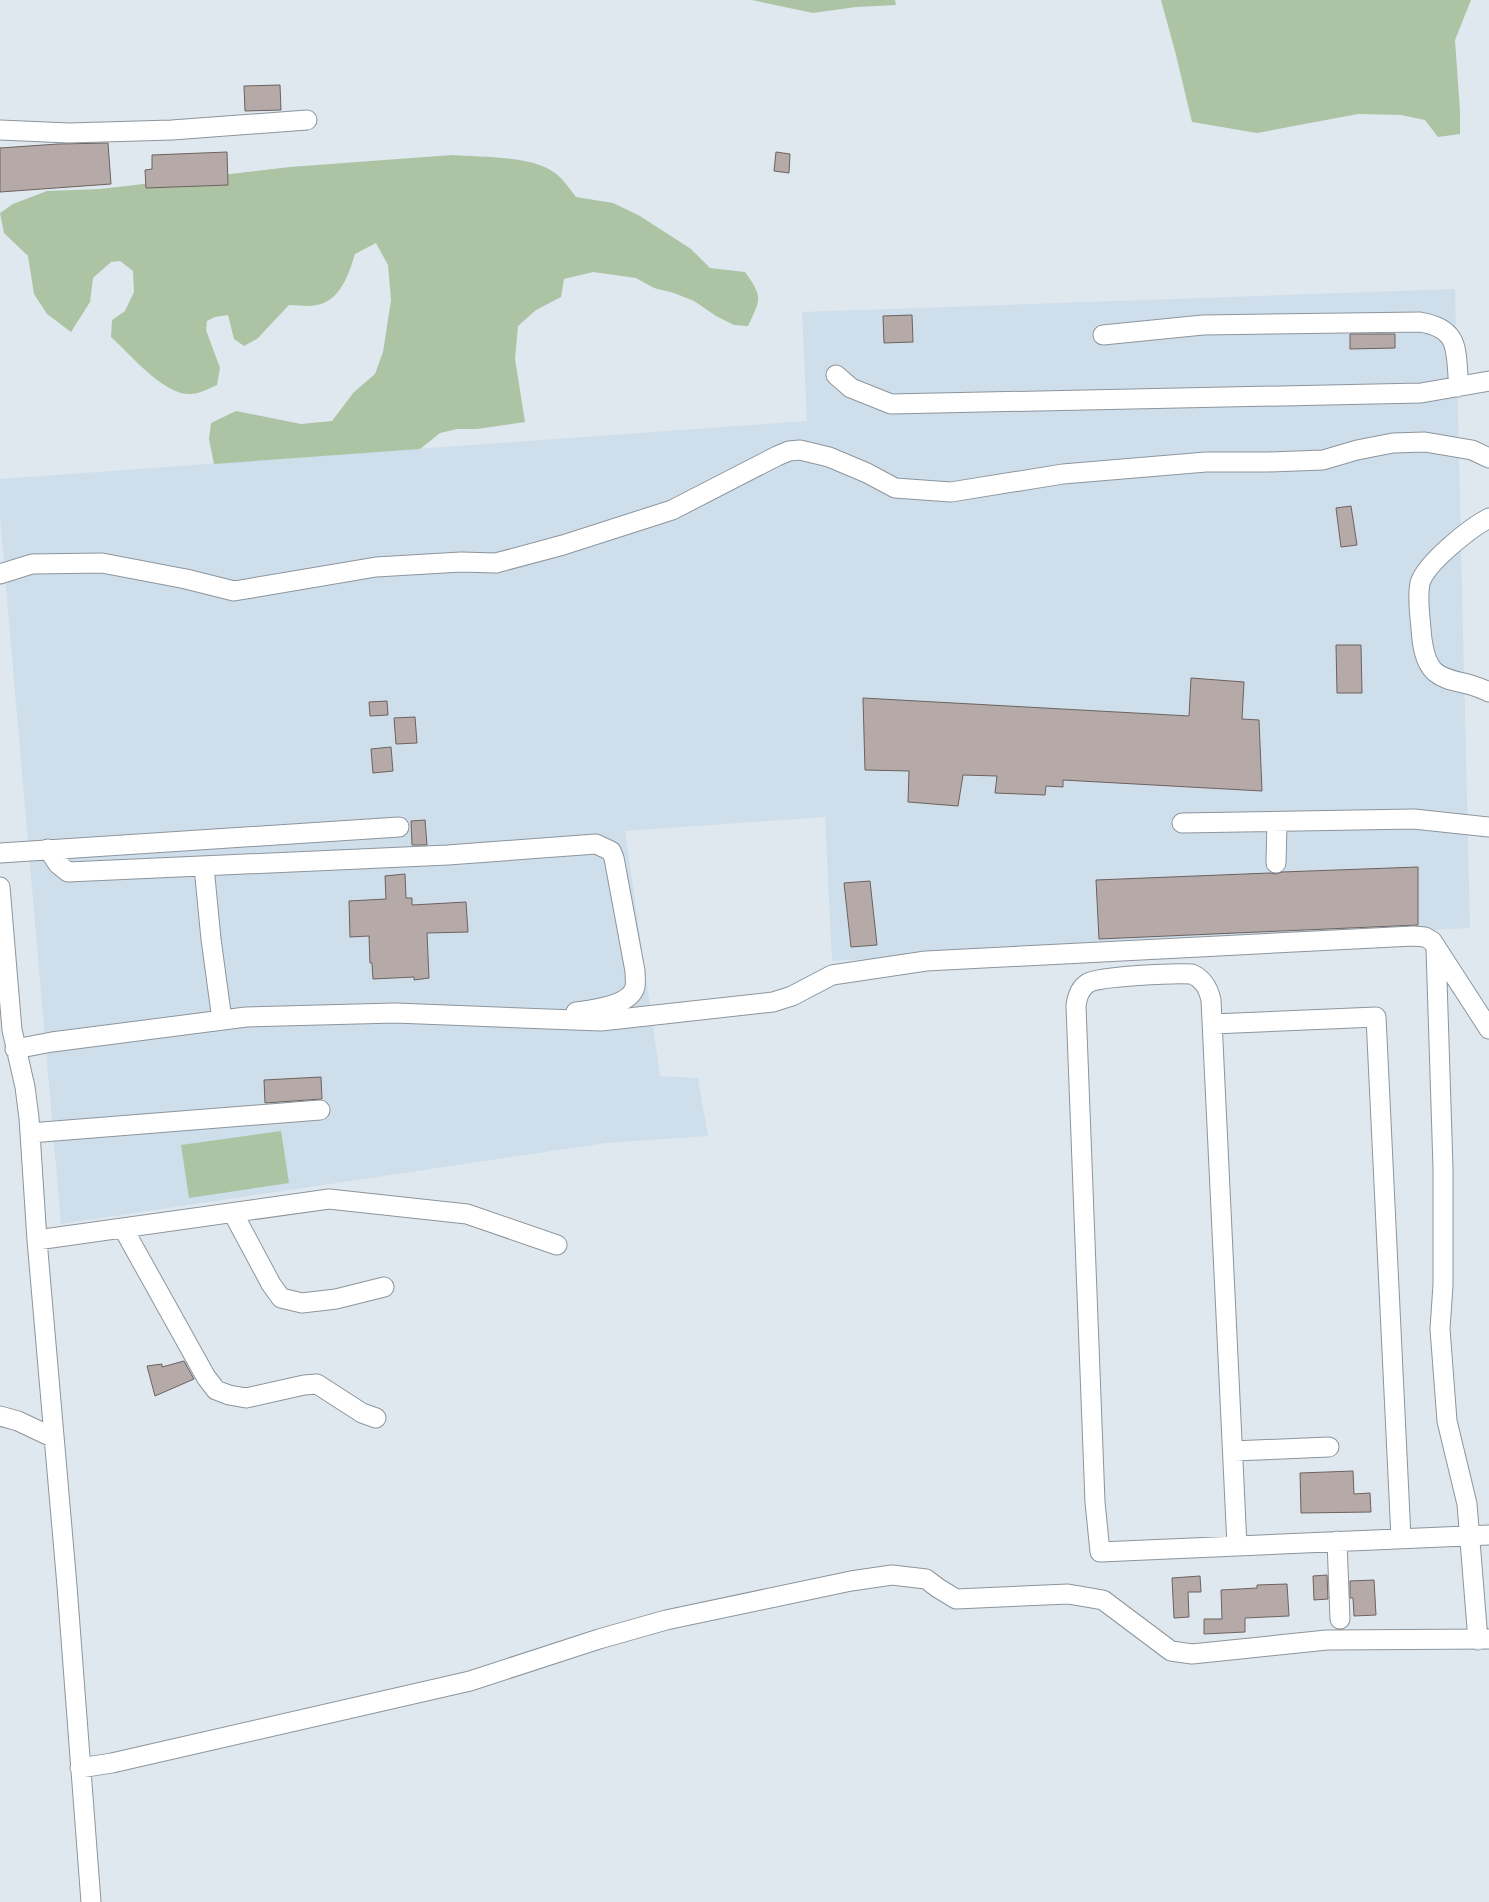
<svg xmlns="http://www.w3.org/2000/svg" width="1489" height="1902" font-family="'Roboto Condensed',sans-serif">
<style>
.built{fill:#cfdeeb}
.green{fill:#acc4a4}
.building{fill:#b5aaa7;stroke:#6c625f}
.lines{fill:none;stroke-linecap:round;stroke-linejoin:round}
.minor-casing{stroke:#8d959c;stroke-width:21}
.minor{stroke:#fff;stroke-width:19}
</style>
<rect width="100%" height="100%" fill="#dfe8ef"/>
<!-- built -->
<path class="built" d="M1455 289 1470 928 832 961 825 817 625 831 660 1076 698 1078 708 1136 606 1143 61 1224 0 518V479L807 421 802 312Z"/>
<!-- green -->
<path class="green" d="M752 0H895L896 5 856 7 813 13Z
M1161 0H1471L1455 40 1460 111V134L1438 137 1425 120 1401 115 1358 114 1257 133 1192 122 1176 55Z
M452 155C480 157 529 156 552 171 562 177 569 188 576 197L613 203 640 216 691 249 710 268 745 272C763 297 761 299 748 326L734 325 716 316 694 301 674 293 654 288 636 278 593 272 564 279 561 297 536 310 518 326 515 359 525 422 477 429H457L440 433 420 449 214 464 209 439 211 423 236 411 301 424 332 421 354 392 375 374 383 352 391 300 388 265 376 243 355 254C349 274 340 301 317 305 308 307 298 305 289 305L257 339 244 346 234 339 228 315 215 317 207 321 206 330 220 368 217 385C208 389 197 395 188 394 162 393 130 354 111 337L112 320 125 311 134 292 133 271 120 261 111 262 93 278 90 302 71 332 47 314 34 294 28 256 4 233 0 213 13 204 47 191 100 189 290 167Z
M281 1131 289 1183 189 1198 181 1145Z"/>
<!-- building -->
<path class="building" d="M280 85 281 110 245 111 244 86Z
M108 143 111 184 0 192V148L58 144Z
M227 152 228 185 146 188 145 170 152 169V155Z
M776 152 790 154 789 173 774 171Z
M912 315 913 342 884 343 883 316Z
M1350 334H1395V348L1350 349Z
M1351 506 1357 545 1341 547 1336 508Z
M1336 645H1361L1362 693H1337Z
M1191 678 1244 682 1242 719 1259 720 1262 791 1063 780V787L1046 786 1045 795 995 793 997 776 963 775 958 806 908 802 909 771 865 770 863 698 1189 716Z
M387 701 388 715 370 716 369 702Z
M415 717 417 743 396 744 394 718Z
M391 747 393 771 373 773 371 749Z
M425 820 427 845H412L411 821Z
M1418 867V925L1099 939 1096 880 1270 873 1276 874 1282 872Z
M405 874 406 898H412V905L466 902 468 932 427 933 429 978 414 980V977L373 979 372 963H370L369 936 350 937 349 901 386 899 385 876Z
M870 881 877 945 851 947 844 883Z
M321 1077 322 1099 265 1103 264 1080Z
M184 1361 194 1379 155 1396 147 1366 162 1364V1367Z
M1353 1471 1354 1494 1370 1493 1371 1512 1301 1513 1300 1473Z
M1327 1575 1328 1599 1314 1600 1313 1576Z
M1200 1576 1201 1592H1188L1189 1617 1174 1618 1172 1578Z
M1374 1580 1376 1615 1354 1616 1353 1598H1350V1581Z
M1287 1584 1289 1616 1245 1618V1632L1204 1634V1619H1222L1221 1590 1257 1588V1585Z"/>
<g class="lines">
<defs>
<path id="minor" d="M0 130 69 133 172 130 307 120
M1103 335 1203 325 1420 322C1462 329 1455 352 1459 387
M836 375 851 388 891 404 1421 393 1489 381
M1489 518C1470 528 1426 563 1420 583 1417 598 1420 615 1421 629 1422 643 1424 662 1435 672 1446 681 1458 681 1471 685 1477 687 1483 689 1489 692
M0 574 32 564 102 563 186 579 234 591 376 567 461 562 496 563 563 545 672 510 777 456 789 451 800 450 829 457 867 473 895 488 951 492 1063 474 1206 462H1268L1323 460 1357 450 1393 443 1425 442 1472 450 1489 458
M1182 823 1414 819 1489 827
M48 849 58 864 68 872 448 855 596 844 611 851 614 858 635 971C635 976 636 983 635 987 630 1006 591 1010 576 1012
M0 853 399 827
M1276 863 1277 822
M204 867 211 939 222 1020
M0 887 12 1030 25 1087 29 1118 37 1240 67 1586 91 1902
M1436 948 1443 1168V1285L1440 1329 1447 1421 1467 1504 1478 1640
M1213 1024 1376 1017 1401 1538
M15 1049 52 1042 246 1017 395 1013 601 1021 773 1002 792 996 832 975 926 961 1413 936 1425 937 1432 941 1489 1029
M30 1133 320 1110
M233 1213 271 1284 281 1298 302 1303 336 1299 384 1287
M123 1228 206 1377 216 1390 229 1395 246 1398 304 1385 317 1384 362 1413 376 1418
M37 1240 329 1199 467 1214 557 1245
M0 1416 18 1421 54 1438
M1233 1451 1329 1447
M1337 1541 1340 1619
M1237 1546 1211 1000C1208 987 1203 979 1192 974 1175 973 1100 976 1088 983 1080 988 1077 997 1076 1006L1095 1502 1100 1552 1489 1535
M80 1768 112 1763 470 1681 599 1639 666 1620 851 1581 892 1575 926 1579 938 1588 956 1599 1068 1594 1103 1600 1171 1651 1192 1654 1327 1640 1489 1639"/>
</defs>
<!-- minor casing -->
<use href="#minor" class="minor-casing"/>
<!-- minor -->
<use href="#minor" class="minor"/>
</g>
</svg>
